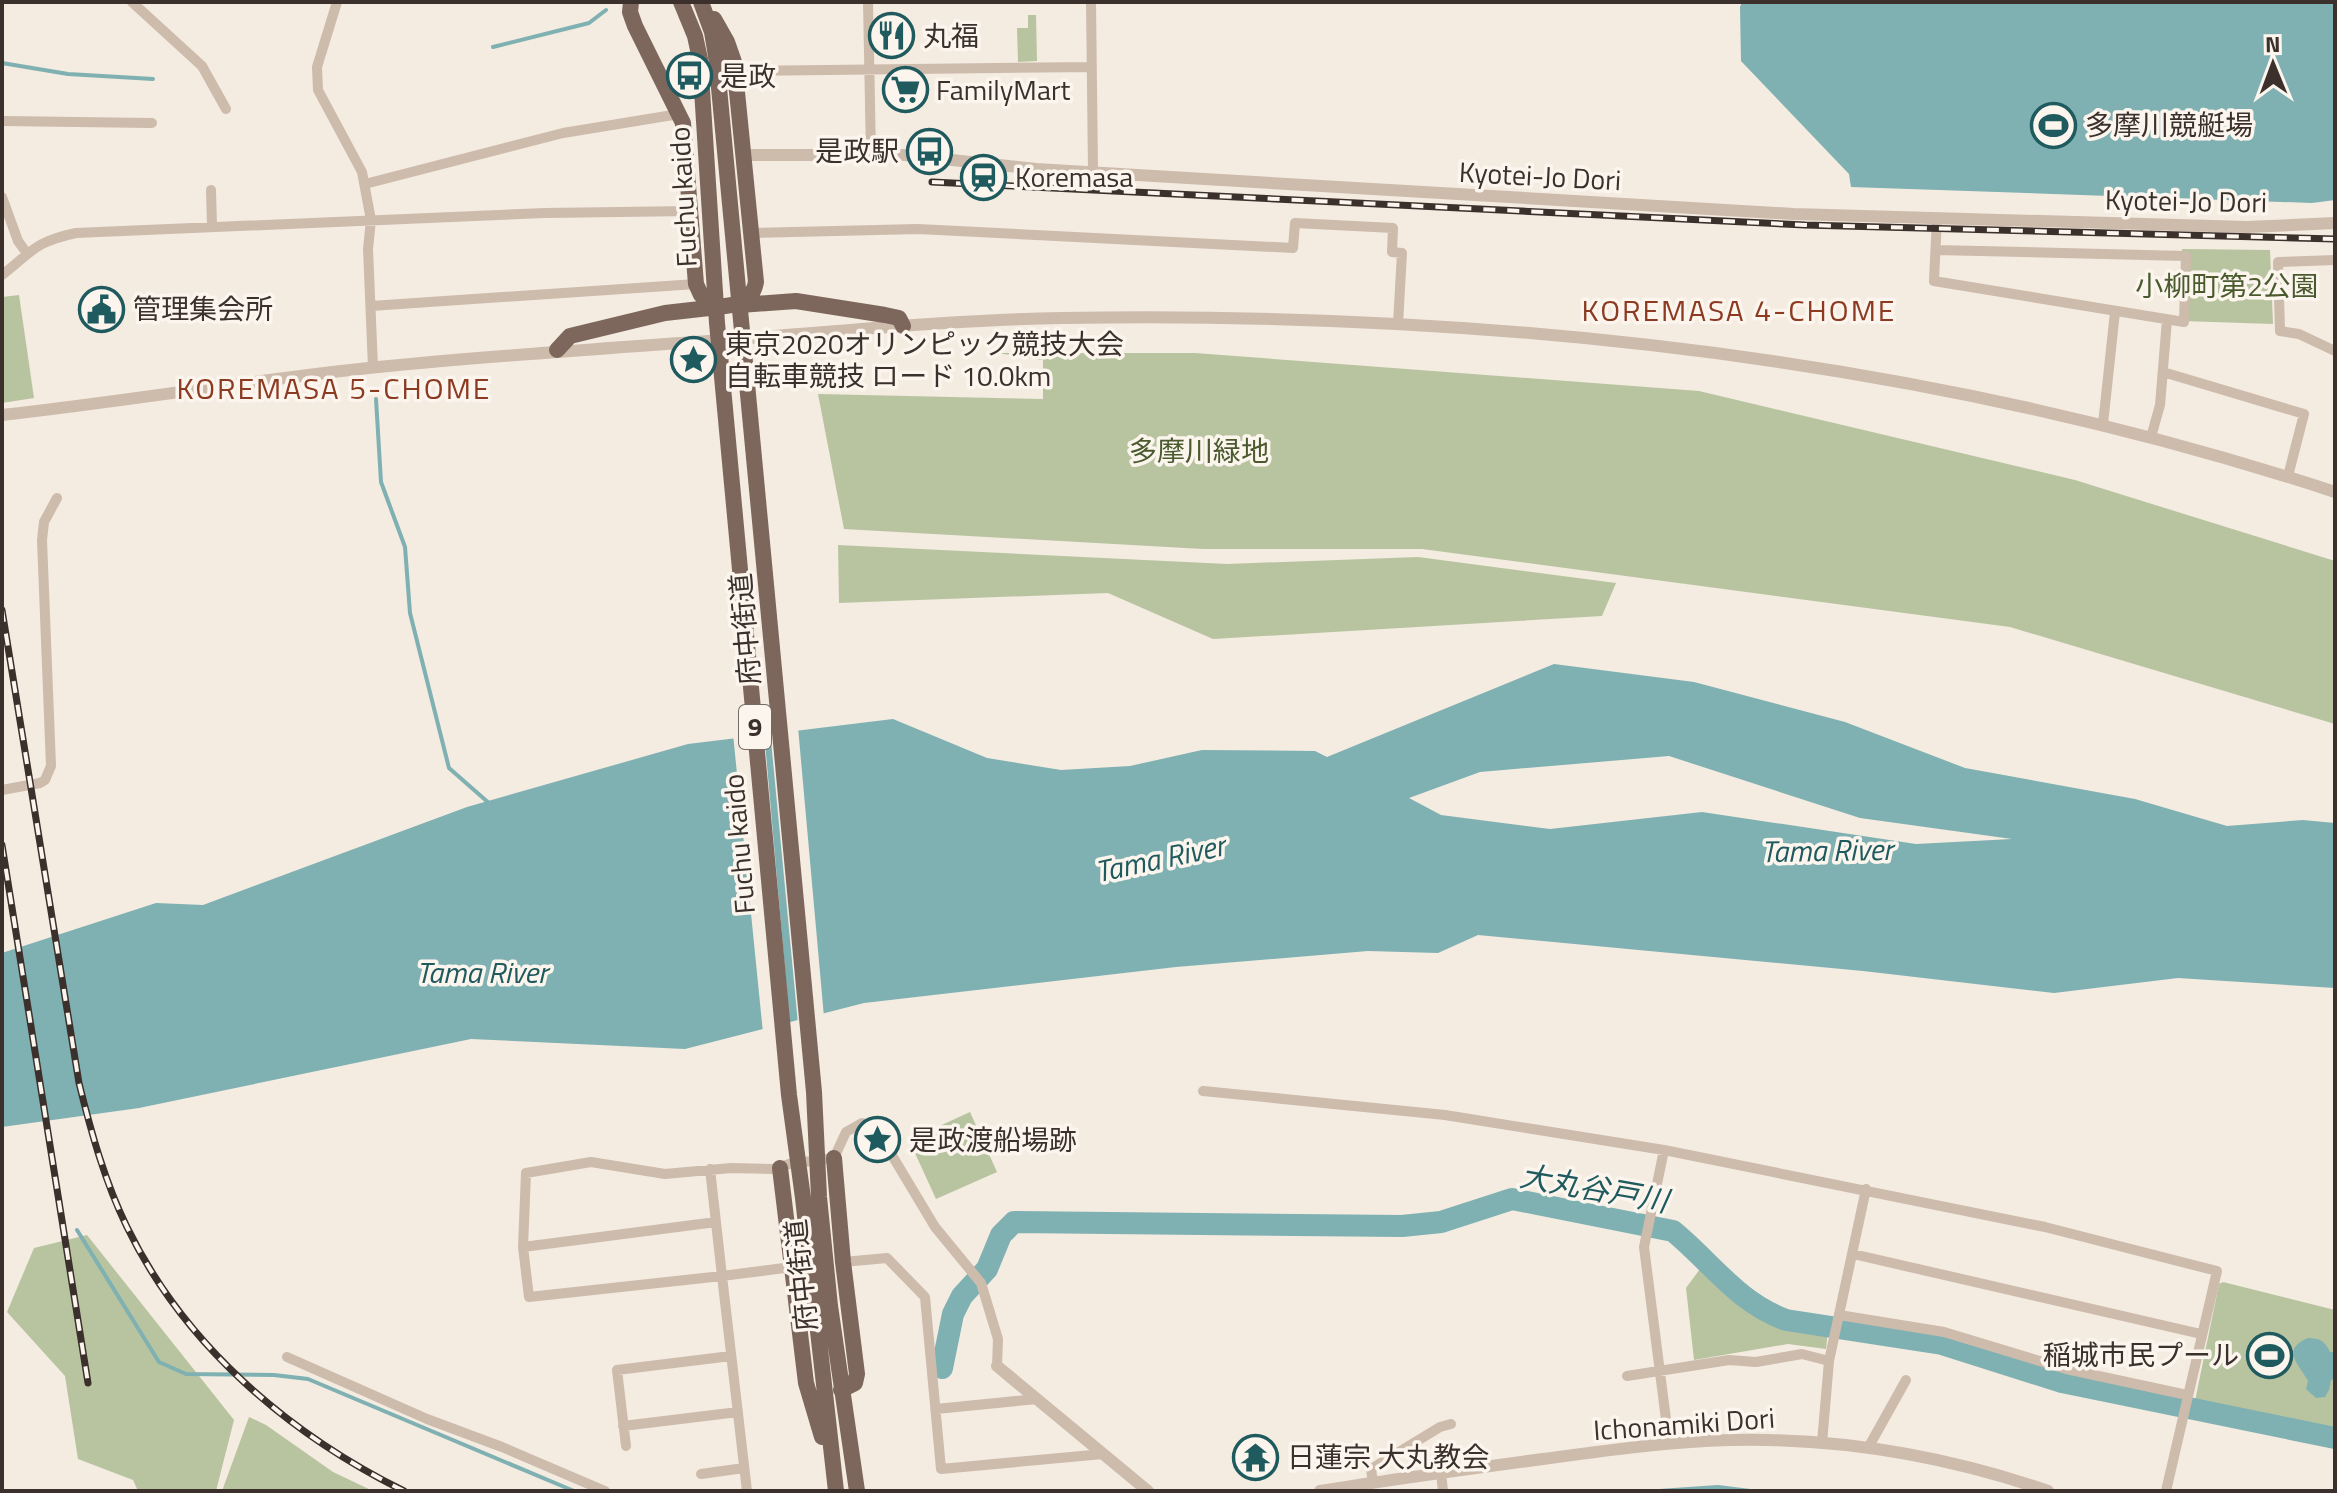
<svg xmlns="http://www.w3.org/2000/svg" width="2337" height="1493" font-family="'Titillium Web','Noto Sans JP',sans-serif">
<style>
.green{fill:#b8c4a0}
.water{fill:#7fb0b2;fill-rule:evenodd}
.pier{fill:#f4ebe1}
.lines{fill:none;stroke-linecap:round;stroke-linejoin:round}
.stream{stroke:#7fb0b2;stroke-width:4}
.river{stroke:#7fb0b2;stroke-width:22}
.minor{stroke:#cdbbac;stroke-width:10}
.tertiary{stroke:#cdbbac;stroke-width:12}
.primary{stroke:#7d675c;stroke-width:16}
.rail-casing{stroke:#3b302b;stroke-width:7}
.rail{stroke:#fbf5ee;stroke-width:4;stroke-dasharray:12;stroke-linecap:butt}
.labels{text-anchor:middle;stroke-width:7;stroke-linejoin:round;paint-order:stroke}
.shield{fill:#fbf5ee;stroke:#756b66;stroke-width:2}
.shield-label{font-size:26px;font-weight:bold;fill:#3b302b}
.poi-label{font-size:28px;fill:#3b302b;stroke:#fbf5ee;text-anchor:start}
.street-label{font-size:28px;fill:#3b302b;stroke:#fbf5ee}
.park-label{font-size:28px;fill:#4a5a2e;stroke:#fbf5ee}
.neighbourhood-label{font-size:30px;letter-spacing:2px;fill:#8c3b22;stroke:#fbf5ee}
.water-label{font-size:30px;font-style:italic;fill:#1f5a5e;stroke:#fbf5ee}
</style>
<rect width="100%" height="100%" fill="#f4ebe1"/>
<!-- green -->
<path class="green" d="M1028 15H1036L1037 61 1018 62 1017 28H1028Z
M2182 249 2270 250 2273 324 2183 321Z
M19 295 34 398 2 403V297Z
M997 353H1195L1699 391 2075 480 2335 561V724L2010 627 1422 549H1203L844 529 818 394 1043 399V360Z
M838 545 1227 564 1418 557 1616 583 1602 616 1213 639 1108 593 839 603Z
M970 1112 997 1172 936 1199 909 1140Z
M87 1235 234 1420 216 1491H138L133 1480 78 1459 65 1376 7 1312 34 1248Z
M1703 1265C1740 1308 1772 1324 1828 1331L1826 1349 1788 1344 1694 1360 1686 1288Z
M2223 1282 2335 1310V1430L2195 1401 2219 1284Z
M249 1417 266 1425 333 1472 373 1491H222Z"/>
<!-- water -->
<path class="water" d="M1742 2H2335V200L2312 203 1851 187 1849 174 1741 61 1740 7Z
M1554 664 1694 682 1845 722 1965 768 2135 799 2227 826 2303 820 2335 823V988L2178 978 2054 993 1863 971 1478 935 1438 953 1368 951 1176 967 864 1003 685 1049 471 1039 139 1108 2 1127V953L156 903 203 905 467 807 688 744 893 719 987 758 1061 770 1130 766 1202 750 1315 751 1327 757ZM1669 756 1860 818 2012 839 1916 844 1702 812 1550 829 1441 815 1409 798 1480 772Z
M2308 1338C2320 1338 2325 1341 2330 1352H2333L2334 1379 2331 1380 2329 1390 2325 1397 2316 1398 2306 1389 2308 1381C2299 1364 2280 1350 2308 1338Z"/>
<!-- pier -->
<path class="pier" d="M798 727 824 1017 798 1024 770 730Z
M764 731 790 1026 763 1033 733 734Z"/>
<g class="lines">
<!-- stream -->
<path class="stream" d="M493 47 589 23 606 10
M2 63 68 74 153 79
M376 399 381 482 405 547 410 613 449 768 490 804
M77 1230 159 1362 186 1374 274 1375 308 1379 574 1491
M1659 1491 1718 1487 1750 1491H1860"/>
<!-- river -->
<path class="river" d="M942 1368 953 1314 962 1296 987 1269 1001 1235 1014 1222 1402 1226 1441 1222 1512 1199 1673 1231C1712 1263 1737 1302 1786 1320L1942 1344 2062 1382 2335 1438"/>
<!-- minor -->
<path class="minor" d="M132 2 202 66 226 109
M337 2 317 67 318 90 362 172 371 220 368 249 373 367
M868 2 871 155
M1091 2 1093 171
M735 71 1092 67
M2 121 152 123
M365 184 563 133 679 114
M211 190 212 226
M2 197 18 241 26 252
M750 233 918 229 1293 248 1295 223 1393 228 1392 252 1402 253 1398 324
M1936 250 2186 256 2184 322 1934 281 1937 218
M2335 260 2278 262 2280 331 2299 334 2335 351
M2 275C33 251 34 242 76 233L545 213 692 211
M371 306 696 284
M2163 372 2304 414 2288 476
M2103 424 2115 312
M2151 437 2160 405 2167 320
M2 790 40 783 45 780 51 766 42 540 44 522 57 498
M1203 1091 1445 1115 1664 1150 2045 1227 2217 1271 2166 1491
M1664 1150 1644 1247 1669 1443
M710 1169 722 1276 792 1267
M523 1247 716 1222
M1853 1254 2201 1334
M843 1262 887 1258 925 1297 941 1469 1103 1454
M1839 1315 1944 1332 2066 1369 2187 1395
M287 1357 427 1419 502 1447 605 1491
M1627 1376 1729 1360 1756 1362 1802 1354 1829 1361
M936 1409 1037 1399
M623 1426 738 1412
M1822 1443 1829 1361 1866 1189
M626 1446 617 1370 731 1356
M1868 1448 1906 1380
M1441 1473 1443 1491
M701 1474 744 1468
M1373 1483 1371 1469 1440 1427 1451 1424
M747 1491 722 1276 529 1297 523 1247 526 1173 591 1162 665 1174 731 1168 775 1169 789 1164 834 1158 846 1132 862 1123 875 1127 935 1227 981 1283 998 1339 997 1366"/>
<!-- tertiary -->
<path class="tertiary" d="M742 155H905L1036 169 1794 214 2247 227 2335 223
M2 415C127 401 252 380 378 367 488 356 598 349 708 341 826 333 944 320 1063 318 1492 311 1925 357 2335 492
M997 1366 1148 1491
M1320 1491C1394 1479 1469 1469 1543 1459 1618 1449 1692 1438 1768 1440 1864 1442 1958 1460 2048 1491"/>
<!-- primary -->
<path class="primary" d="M631 2 630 12 635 26 683 123 696 284 701 295 718 307C737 305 752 303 756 282L734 62 727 42 714 19
M681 2 695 36 700 59 717 323 789 1095 803 1198 836 1491
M701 2 712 32 716 56 814 1092 819 1197 830 1306 857 1491
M740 305 796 301 885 315 899 318 903 326
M557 350 570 336 665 313 718 307
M834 1158 843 1262 857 1374 855 1383 841 1390
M780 1168 806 1383 822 1437"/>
<defs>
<path id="rail" d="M932 182 1805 225 2335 239
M2 610 79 1083C91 1132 105 1182 127 1227 184 1345 289 1434 404 1491
M2 845 88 1383"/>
</defs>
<!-- rail casing -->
<use href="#rail" class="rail-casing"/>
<!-- rail -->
<use href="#rail" class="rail"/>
</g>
<!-- icons -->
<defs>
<symbol id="restaurant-ring" viewBox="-11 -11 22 22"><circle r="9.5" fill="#fbf5ee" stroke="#1f5a5e" stroke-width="1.5"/><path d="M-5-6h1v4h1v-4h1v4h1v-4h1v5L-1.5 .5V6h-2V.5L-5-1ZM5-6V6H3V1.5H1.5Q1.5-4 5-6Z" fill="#1f5a5e"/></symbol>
<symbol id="bus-ring" viewBox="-11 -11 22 22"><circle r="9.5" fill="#fbf5ee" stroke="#1f5a5e" stroke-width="1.5"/><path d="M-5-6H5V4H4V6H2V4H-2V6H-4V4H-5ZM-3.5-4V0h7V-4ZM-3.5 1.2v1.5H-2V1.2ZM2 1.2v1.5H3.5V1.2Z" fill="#1f5a5e"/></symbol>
<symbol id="supermarket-ring" viewBox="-11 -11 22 22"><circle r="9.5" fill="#fbf5ee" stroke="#1f5a5e" stroke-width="1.5"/><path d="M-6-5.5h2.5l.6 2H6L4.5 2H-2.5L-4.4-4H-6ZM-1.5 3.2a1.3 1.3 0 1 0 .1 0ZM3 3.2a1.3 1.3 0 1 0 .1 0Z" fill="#1f5a5e"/></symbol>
<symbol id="stadium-ring" viewBox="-11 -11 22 22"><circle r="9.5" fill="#fbf5ee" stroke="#1f5a5e" stroke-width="1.5"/><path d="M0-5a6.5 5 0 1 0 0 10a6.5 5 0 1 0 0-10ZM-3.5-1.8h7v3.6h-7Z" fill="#1f5a5e"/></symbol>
<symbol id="station-ring" viewBox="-11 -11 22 22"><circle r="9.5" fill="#fbf5ee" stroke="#1f5a5e" stroke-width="1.5"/><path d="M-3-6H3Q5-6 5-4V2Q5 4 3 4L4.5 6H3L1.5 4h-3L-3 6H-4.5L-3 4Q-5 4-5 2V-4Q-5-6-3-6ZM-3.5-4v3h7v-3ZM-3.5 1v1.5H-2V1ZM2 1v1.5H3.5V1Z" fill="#1f5a5e"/></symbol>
<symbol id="civic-ring" viewBox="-11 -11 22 22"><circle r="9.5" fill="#fbf5ee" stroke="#1f5a5e" stroke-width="1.5"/><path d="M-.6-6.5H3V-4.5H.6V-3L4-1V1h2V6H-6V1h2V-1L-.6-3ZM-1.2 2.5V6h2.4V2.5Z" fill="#1f5a5e"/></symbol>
<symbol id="sight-ring" viewBox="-11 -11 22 22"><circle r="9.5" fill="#fbf5ee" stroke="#1f5a5e" stroke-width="1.5"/><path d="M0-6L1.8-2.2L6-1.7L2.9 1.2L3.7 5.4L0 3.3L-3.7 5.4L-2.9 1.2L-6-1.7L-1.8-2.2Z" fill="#1f5a5e"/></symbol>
<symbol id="temple-ring" viewBox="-11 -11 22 22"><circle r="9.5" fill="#fbf5ee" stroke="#1f5a5e" stroke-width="1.5"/><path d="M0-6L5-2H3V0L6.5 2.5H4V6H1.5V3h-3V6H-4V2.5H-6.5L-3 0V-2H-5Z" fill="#1f5a5e"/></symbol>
</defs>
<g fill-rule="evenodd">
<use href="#restaurant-ring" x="866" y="10" width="51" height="51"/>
<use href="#bus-ring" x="664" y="50" width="51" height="51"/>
<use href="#supermarket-ring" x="880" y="64" width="51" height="51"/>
<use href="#stadium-ring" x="2028" y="100" width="51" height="51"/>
<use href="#bus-ring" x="904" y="126" width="51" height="51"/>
<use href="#station-ring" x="958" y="152" width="51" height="51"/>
<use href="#civic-ring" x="76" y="284" width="51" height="51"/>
<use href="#sight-ring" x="668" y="334" width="51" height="51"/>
<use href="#sight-ring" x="852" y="1114" width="51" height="51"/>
<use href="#stadium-ring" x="2244" y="1330" width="51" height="51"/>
<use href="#temple-ring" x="1230" y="1432" width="51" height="51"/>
</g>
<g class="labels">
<!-- shield labels -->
<rect class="shield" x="739" y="705" width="32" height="44" rx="6"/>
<g class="shield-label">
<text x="755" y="736">9</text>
</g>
<!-- poi labels -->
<g class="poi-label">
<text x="923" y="46">丸福</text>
<text x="720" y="86">是政</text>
<text x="936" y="100">FamilyMart</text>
<text x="2085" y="135">多摩川競艇場</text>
<text x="899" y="161" text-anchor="end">是政駅</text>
<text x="1015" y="187">Koremasa</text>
<text x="133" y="319">管理集会所</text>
<text x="725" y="354">東京2020オリンピック競技大会<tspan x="725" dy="32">自転車競技 ロード 10.0km</tspan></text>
<text x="909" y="1150">是政渡船場跡</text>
<text x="2239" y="1365" text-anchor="end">稲城市民プール</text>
<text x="1287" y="1467">日蓮宗 大丸教会</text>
</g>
<!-- street labels -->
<g class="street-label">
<text transform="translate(1540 176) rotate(3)" y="10">Kyotei-Jo Dori</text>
<text transform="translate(683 197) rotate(-93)" y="10">Fuchu kaido</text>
<text transform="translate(2186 201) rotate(1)" y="10">Kyotei-Jo Dori</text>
<text transform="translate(745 629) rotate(-95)" y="10">府中街道</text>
<text transform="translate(739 844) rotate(-95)" y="10">Fuchu kaido</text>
<text transform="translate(801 1275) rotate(-96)" y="10">府中街道</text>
<text transform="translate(1684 1424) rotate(-4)" y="10">Ichonamiki Dori</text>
</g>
<!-- park labels -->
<g class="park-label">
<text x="2227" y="296">小柳町第2公園</text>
<text x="1199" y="461">多摩川緑地</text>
</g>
<!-- neighbourhood labels -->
<g class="neighbourhood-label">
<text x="1739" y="321">KOREMASA 4-CHOME</text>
<text x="334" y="399">KOREMASA 5-CHOME</text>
</g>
<!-- water labels -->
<g class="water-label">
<text transform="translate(1827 851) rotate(-1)" y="10">Tama River</text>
<text transform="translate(1160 859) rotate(-12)" y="10">Tama River</text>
<text x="482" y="983">Tama River</text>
<text transform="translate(1594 1189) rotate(10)" y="10">大丸谷戸川</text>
</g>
</g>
<!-- border -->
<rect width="2337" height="1493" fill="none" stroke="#3b302b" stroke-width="8"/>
<!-- north arrow -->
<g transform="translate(2273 64) rotate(359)" stroke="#fbf5ee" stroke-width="6" paint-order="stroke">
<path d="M0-6L14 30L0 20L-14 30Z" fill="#3b302b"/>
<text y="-12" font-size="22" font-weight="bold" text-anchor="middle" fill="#3b302b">N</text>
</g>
</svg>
